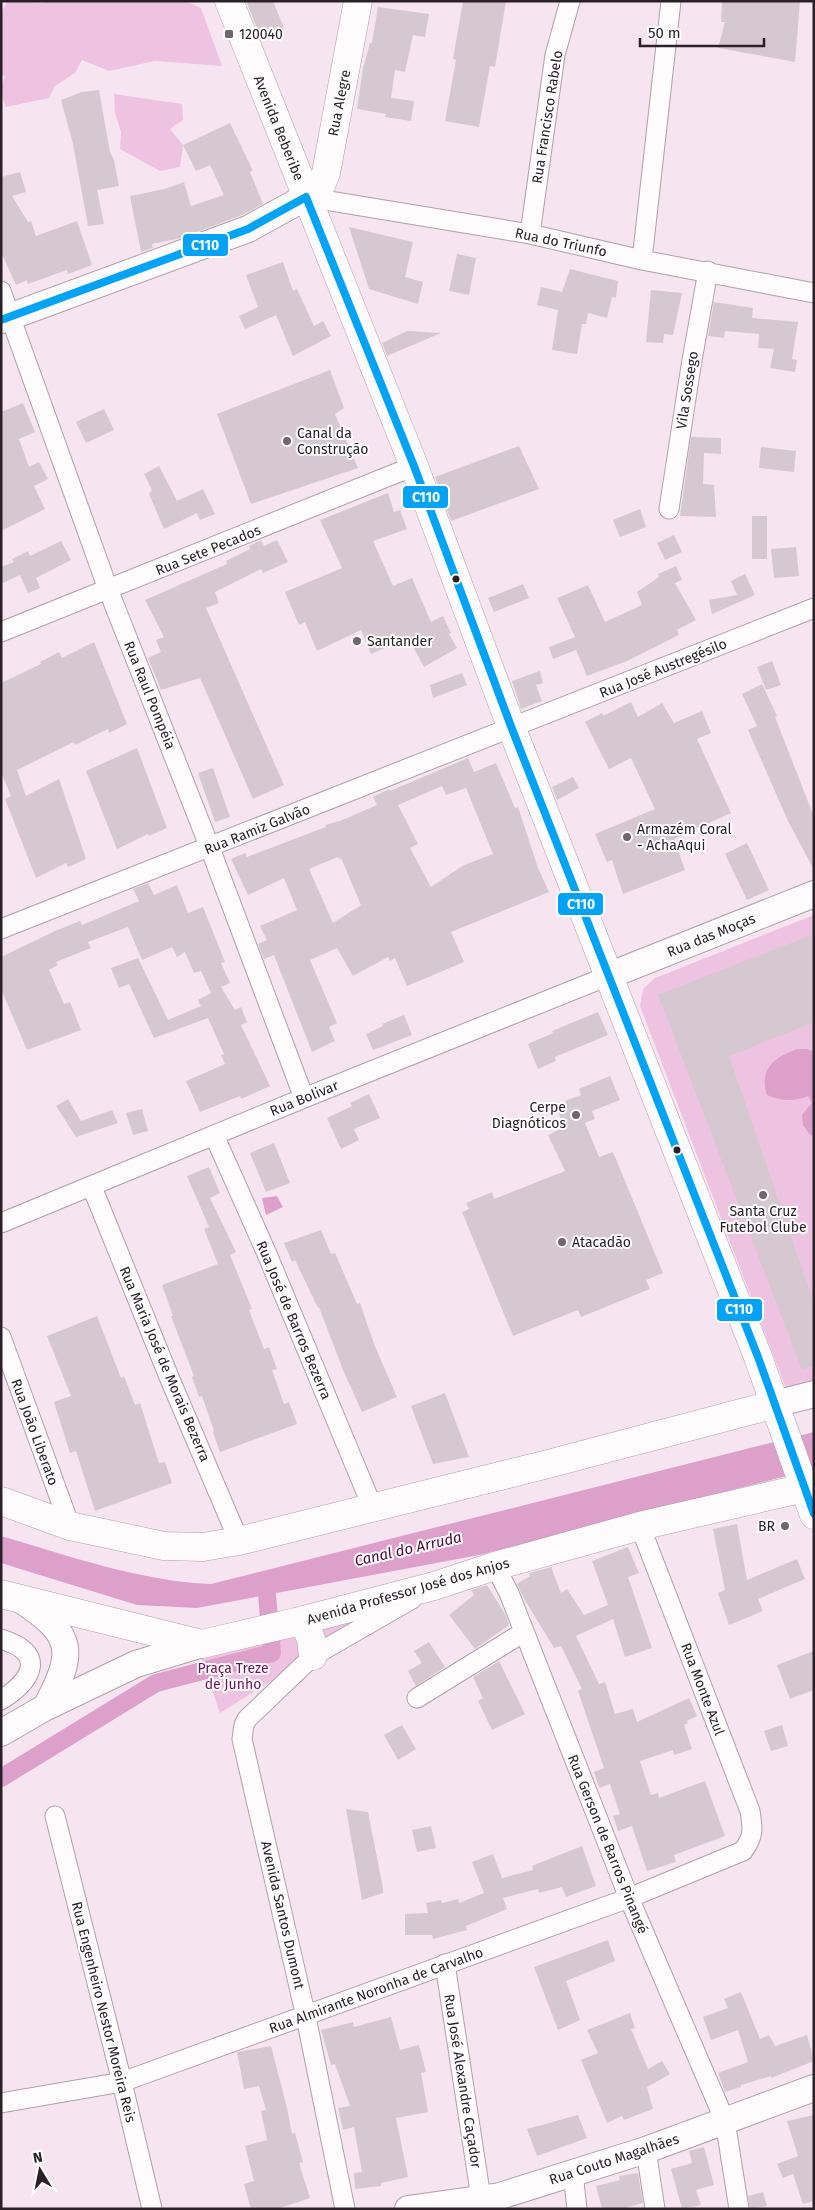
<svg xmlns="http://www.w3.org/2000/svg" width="815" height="2210" font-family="'Fira Sans',sans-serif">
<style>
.green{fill:#eec3e1}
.water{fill:#dda0cb}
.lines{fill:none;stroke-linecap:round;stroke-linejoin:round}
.canal{stroke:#dda0cb;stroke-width:18}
.building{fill:#d6c8d1;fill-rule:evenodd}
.street-casing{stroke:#ada0a8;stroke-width:21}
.secondary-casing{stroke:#ada0a8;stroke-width:28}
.primary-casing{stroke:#ada0a8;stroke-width:29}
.street{stroke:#fefbfd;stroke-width:19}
.secondary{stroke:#fefbfd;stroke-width:26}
.primary{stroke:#fefbfd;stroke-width:28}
.bus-1-casing{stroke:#fff;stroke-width:11}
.bus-1{stroke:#02a3f4;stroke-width:8}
.poi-dot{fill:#72656e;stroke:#fff;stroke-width:2}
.bus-dot{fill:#2b2028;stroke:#fff;stroke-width:2}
.labels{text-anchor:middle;stroke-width:4;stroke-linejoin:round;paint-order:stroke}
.poi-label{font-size:14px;fill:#2b2028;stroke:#fff;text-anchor:start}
.street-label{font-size:14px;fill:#2b2028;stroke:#fff}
.park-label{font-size:14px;fill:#6f0e5b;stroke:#fff}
.water-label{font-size:15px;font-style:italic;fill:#4f0640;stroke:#fff}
.line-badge{stroke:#fff;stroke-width:2}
.badge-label{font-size:14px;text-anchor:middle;font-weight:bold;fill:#fff}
</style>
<rect width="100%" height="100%" fill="#f6e5f0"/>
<!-- green -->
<path class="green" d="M8 1 43 3 44 1H186L201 8 222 66 155 61 109 71 82 60 75 73 55 86 49 98 6 107C1 95 0 87 5 76L1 75V12Z
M114 94 182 104 183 120 170 129 183 145 180 167 160 171 120 149 121 132 115 113Z
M814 915V1384L787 1391 640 1006 643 989 655 978Z
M379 1607 322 1647 312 1627Z
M295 1633 303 1661 220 1713 201 1658Z"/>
<!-- water -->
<path class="water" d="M797 1049H807L814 1052V1136L810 1135 803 1125 802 1115 812 1103 808 1096C793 1102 782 1101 767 1095 759 1068 774 1058 797 1049Z
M277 1196 283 1207 266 1215 262 1198Z
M814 1432V1469L479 1555 197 1608 137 1605 1 1563V1536C70 1556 139 1581 211 1584Z"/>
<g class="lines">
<!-- canal -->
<path class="canal" d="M1 1778 156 1683 272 1653 266 1583"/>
</g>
<!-- building -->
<path class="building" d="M246 1H273L284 28 260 36Z
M463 1H506L495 67 490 66 479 127 445 121 456 60 453 59Z
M722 1H800L795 62 718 48 725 22H721Z
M378 7 429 14 425 37 413 35 405 72 395 70 391 98 414 101 411 121 385 117 386 114 357 109 363 68 370 43H372Z
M99 90 110 152 114 160 119 186 97 190 104 224 88 226 73 144 61 100 82 92Z
M230 123 253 171 250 172 263 204 242 215 181 238 152 244 153 248 141 252 130 196 165 189 184 182 191 206 224 195 210 165 196 171 183 145Z
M20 172 26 192 12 196 28 222 31 221 36 236 77 221 92 265 68 274 67 270 28 284 27 280 16 285 1 252V177Z
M349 227 413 242 405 277 423 282 418 304 369 289Z
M457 254 476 258 469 295 449 291Z
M283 262 293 291 297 289 314 326 323 321 331 336 293 356 276 315 245 329 239 316 258 307 246 275Z
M570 269 618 281 616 298 612 297 607 318 588 313 586 324H582L577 354 552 350 558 310 537 305 541 287 562 292Z
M651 290 682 293 673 335 664 334 663 343 646 342Z
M714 302 753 308 752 318 798 322 792 359 797 360 795 372 770 368 774 349 758 348 759 334 725 331 724 338 708 336Z
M407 331H409L441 333 387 356 382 343Z
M330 370 344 408 335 414 358 468 251 504 217 414Z
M23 403 35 432 19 439 29 467 39 462 48 479 34 486 45 509 1 531V412Z
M104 409 114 430 86 443 76 422Z
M691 437 721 438V454L704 453 703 484 714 485 716 517 680 516Z
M519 446 539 489 451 521 435 477Z
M761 447 796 451 794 472 759 468Z
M159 466 177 501 203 489 215 514 200 520 197 513 164 529 149 494 152 490 144 474Z
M388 493 394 512 400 510 407 529 373 541 393 586 412 578 431 622 443 616 451 633 449 634 457 648 424 667 410 641 400 644 399 642 371 654 361 630 317 651 305 622 299 625 285 592 342 568 320 520Z
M640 509 646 527 620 537 613 520Z
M752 516H767V559H752Z
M674 535 682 552 665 560 657 543Z
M261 540 264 546 277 540 288 562 263 573 261 569 215 592 219 603 206 608 284 785 253 799 200 678 161 690 148 658 161 652 156 640 164 637 145 600 227 564 226 561 250 549 249 546Z
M61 541 71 560 36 578 40 588 28 593 20 575 1 584V567L14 562 12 559 28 551 30 556Z
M796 547 799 576 774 578 771 549Z
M676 566 682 580 675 583 696 620 677 630 679 635 627 661 587 676 576 650 553 659 549 647 575 637 557 598 588 585 605 622 642 605 637 592 659 577 658 574Z
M745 574 755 595 712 614 709 600 737 595 731 581Z
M523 584 529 598 494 612 488 598Z
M94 642 127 724 109 733 108 729 75 745 74 742 17 770 26 796 59 779 86 859 68 867 66 863 36 878 5 799 11 796 1 772V683L41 664 40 662 59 652 62 658Z
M772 661 781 685 766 690 757 667Z
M540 671 543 683 536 685 542 701 521 709 512 681Z
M462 673 467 685 433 698 430 685Z
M762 684 777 716 775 717 814 817V870L788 821 748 730 757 726 742 694Z
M631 702 638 717 662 703 674 723 702 711 711 733 697 739 731 813 674 839 685 870 623 894 612 860 607 862 595 834 655 809 631 758 609 769 585 722 602 713 603 716Z
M137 748 167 828 149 836 148 834 117 849 86 771Z
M468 758 474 772 496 763 515 808 518 807 538 868 549 892 451 932 464 962 407 986 395 958 390 961 388 957 353 976 337 948 310 960 337 1023 329 1027 335 1041 312 1052 274 955 264 959 258 944 267 940 260 926 297 910 284 878 248 895 231 859 245 853 247 857 326 827 325 825 340 821 377 805 373 797 389 789 390 791ZM442 786 446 795 466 788 493 854 464 865 431 887 410 848 418 844 398 805ZM338 857 339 859 341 858 361 905 333 923 309 869Z
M213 768 230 817 215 822 198 773Z
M573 777 579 788 557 800 552 787Z
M747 843 769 890 747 900 725 854Z
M148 883 154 895 177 885 188 913 203 907 225 962 221 963 230 983 221 987 235 1010 241 1007 247 1022 241 1025 270 1086 241 1099 240 1096 200 1112 186 1081 225 1064 221 1055 224 1054 208 1018 154 1038 129 984 119 988 111 968 138 958 168 1020 201 1006 198 1000 211 993 201 971 194 973 185 952 177 957 172 947 142 960 128 927 88 942 91 948 56 962 58 965 49 970 64 1004 70 1002 81 1030 27 1050 1 989V957L55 931 80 921 82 925 139 901 133 889Z
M814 934V1022L729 1056 814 1303V1365L802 1370 658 995Z
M598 1012 608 1035 555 1057 556 1061 538 1069 528 1044 553 1033 552 1031Z
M404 1015 412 1035 373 1050 366 1034 383 1026 382 1024Z
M610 1076 620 1100 592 1111 595 1119 585 1123 599 1157 613 1152 663 1273 646 1280 650 1289 581 1317 578 1310 513 1336 462 1212 469 1209 466 1203 492 1192 494 1199 565 1171 548 1135 564 1127 557 1109 567 1105 565 1101 581 1095 579 1089Z
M369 1094 380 1118 354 1129 359 1140 341 1149 327 1118 352 1106 350 1103Z
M68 1099 81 1121 112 1110 118 1123 76 1137 56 1106Z
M142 1109 148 1131 133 1135 126 1113Z
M274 1143 290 1183 266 1192 250 1153Z
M209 1167 220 1193 210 1198 236 1252 230 1255 252 1309 249 1310 264 1349 269 1347 277 1369 272 1370 284 1404 289 1402 297 1424 220 1452 213 1432 214 1431 202 1396 199 1397 192 1377 194 1376 171 1316H173L162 1285 218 1264 204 1229 209 1227 187 1176Z
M321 1230 331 1254 335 1253 357 1304 360 1303 374 1344 397 1397 362 1412 343 1370 319 1307 318 1308 295 1260 292 1262 284 1243Z
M97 1316 121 1378 124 1376 135 1405 140 1403 159 1463 165 1462 172 1483 95 1511 76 1451 70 1453 54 1402 71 1396 47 1336Z
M445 1393 469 1457 433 1464 411 1406Z
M737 1524 747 1580 797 1559 805 1579 758 1599 763 1611 729 1625 718 1593 725 1590 713 1529Z
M628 1547 639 1573 628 1577 652 1648 625 1657 613 1619 576 1636 599 1684 605 1682 615 1714 633 1709 637 1722 689 1698 697 1716 687 1721 688 1723 684 1725 692 1749 674 1755 673 1750 640 1761 651 1795 658 1793 659 1798 705 1781 725 1836 674 1855 676 1862 647 1871 632 1826 618 1831 613 1816 620 1814 610 1784 599 1788 594 1772 604 1768 578 1691 582 1689 561 1646 554 1648 523 1597 517 1584 530 1576 529 1573 551 1567 561 1593 567 1589 584 1615 608 1605 592 1561Z
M487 1585 505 1614 509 1625 475 1649 449 1615 474 1595 471 1590Z
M429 1642 445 1667 416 1686 408 1671 422 1663 414 1651Z
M814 1651V1690L790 1699 777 1665Z
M499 1661 525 1714 492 1730 478 1701 483 1698 473 1677Z
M402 1725 416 1749 398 1760 384 1735Z
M782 1725 788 1746 771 1751 764 1731Z
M346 1809 368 1812 383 1888V1893L362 1900Z
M431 1826 436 1848 417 1852 412 1830Z
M582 1846 596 1886 566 1897 562 1887 539 1893 538 1889 503 1898 507 1909 466 1926 467 1930 433 1939 432 1935H405V1914L428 1913 426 1903 441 1900 442 1903 458 1899 459 1903 484 1893 472 1862 493 1854 502 1878 533 1870 532 1866Z
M608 1940 615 1961 566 1981 580 2020 558 2030 534 1967Z
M741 1992 760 2039 769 2035 775 2046 807 2035 814 2061 771 2078V2076L741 2085V2087L725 2092 718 2073 748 2062 738 2030 711 2040 703 2017 728 2008 724 1999Z
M630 2013 635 2028 631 2029 648 2069 662 2061 670 2074 647 2087 653 2109 624 2120 622 2116 607 2123 581 2060 598 2053 587 2030Z
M391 2017 400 2050 419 2045 426 2072 421 2073 428 2112 396 2118 408 2177 381 2183V2186L355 2189 354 2173 362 2172 354 2127 343 2130 338 2108 350 2106 335 2064 331 2065 321 2030 353 2022 354 2027Z
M271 2046 287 2108 292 2134 295 2133 303 2162 299 2163 310 2198 280 2208 251 2209 244 2184 254 2181 245 2146 267 2140 261 2111 266 2110 259 2086 244 2089 237 2052Z
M578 2115 587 2138 537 2156 527 2129Z
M814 2115V2201L803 2204 793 2174 783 2178 777 2164 798 2156 787 2121Z
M704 2147 714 2185 696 2190 701 2205 682 2209 671 2169 692 2163 689 2151Z
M638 2173 643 2203 621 2209H602L596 2186 620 2180 619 2176Z
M763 2192 767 2206 750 2209 748 2196Z"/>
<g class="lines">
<defs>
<path id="street" d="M306 197 530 234 642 260 814 293
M530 234 555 55 570 1
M642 260 671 1
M1 291 108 589 210 848 304 1098
M669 509 691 366 708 271
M1 632 414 466
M1 929 814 608
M214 1135 267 1254 372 1506
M92 1187 169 1377 239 1541
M1 1223 304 1098 608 976
M1 1337 70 1526
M495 1566 509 1593 629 1898 725 2121 739 2209
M1 1639C47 1653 33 1680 1 1700
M417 1698 524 1632
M55 1816 122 2082 152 2209
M445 1964 481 2198
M1 2103 122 2082 629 1898 743 1851C754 1836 753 1829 750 1811L640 1526
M646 2150 655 2209
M573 2173 577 2209
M345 2209 306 2017 242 1739 244 1725 247 1719 313 1656 412 1599"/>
<path id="secondary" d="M1 320 248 229 306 197
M608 976 814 894
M775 1404 814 1394
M21 1600C75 1635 75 1652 46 1707
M1 1733 46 1707 136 1664 202 1644
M408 2209 500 2196 646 2150 814 2088"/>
<path id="primary" d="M229 1 414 466 512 729 758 1357 814 1515
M306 197 321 185 326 173 358 1
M1 1501 70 1526 164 1546 203 1547 239 1541 548 1464 775 1404
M1 1594 202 1644 296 1622 434 1586 495 1566 640 1526 804 1488
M303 1620 311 1639 313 1656"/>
</defs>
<!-- street casing -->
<use href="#street" class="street-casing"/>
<!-- secondary casing -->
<use href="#secondary" class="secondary-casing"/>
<!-- primary casing -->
<use href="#primary" class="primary-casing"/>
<!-- street -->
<use href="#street" class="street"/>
<!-- secondary -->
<use href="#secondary" class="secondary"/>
<!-- primary -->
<use href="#primary" class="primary"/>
<defs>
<path id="bus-1" d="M1 320 248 229 306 197 414 466 512 729 758 1357 814 1514"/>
</defs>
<!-- bus-1 casing -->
<use href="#bus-1" class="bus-1-casing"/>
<!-- bus-1 -->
<use href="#bus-1" class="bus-1"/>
</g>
<!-- markers -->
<g class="poi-dot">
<rect x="224" y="29" width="10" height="10" rx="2.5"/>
<circle cx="287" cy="441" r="5"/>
<circle cx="357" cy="641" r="5"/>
<circle cx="627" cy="837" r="5"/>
<circle cx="576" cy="1115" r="5"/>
<circle cx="763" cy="1195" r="5"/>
<circle cx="562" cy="1242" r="5"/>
<circle cx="785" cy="1526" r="5"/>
</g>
<g class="bus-dot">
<circle cx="456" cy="579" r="4.5"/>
<circle cx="677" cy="1150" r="4.5"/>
</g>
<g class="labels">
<!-- poi labels -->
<g class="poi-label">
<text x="239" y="39">120040</text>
<text x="297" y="438">Canal da<tspan x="297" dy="16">Construção</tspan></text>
<text x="367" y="646">Santander</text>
<text x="637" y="834">Armazém Coral<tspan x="637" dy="16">- AchaAqui</tspan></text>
<text x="566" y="1112" text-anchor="end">Cerpe<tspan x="566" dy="16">Diagnóticos</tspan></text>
<text x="763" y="1216" text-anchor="middle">Santa Cruz<tspan x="763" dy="16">Futebol Clube</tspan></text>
<text x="572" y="1247">Atacadão</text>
<text x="775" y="1531" text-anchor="end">BR</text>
</g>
<!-- street labels -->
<g class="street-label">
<text transform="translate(339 103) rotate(-79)" y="5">Rua Alegre</text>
<text transform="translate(547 117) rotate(-81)" y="5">Rua Francisco Rabelo</text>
<text transform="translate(279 128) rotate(68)" y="5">Avenida Beberibe</text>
<text transform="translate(561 242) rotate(12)" y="5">Rua do Triunfo</text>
<text transform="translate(687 390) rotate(-81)" y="5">Vila Sossego</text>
<text transform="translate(208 550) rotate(-22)" y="5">Rua Sete Pecados</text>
<text transform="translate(663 668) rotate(-22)" y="5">Rua José Austregésilo</text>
<text transform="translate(150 695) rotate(68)" y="5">Rua Raul Pompéia</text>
<text transform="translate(257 829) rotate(-22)" y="5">Rua Ramiz Galvão</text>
<text transform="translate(711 935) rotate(-22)" y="5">Rua das Moças</text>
<text transform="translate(304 1098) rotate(-22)" y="5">Rua Bolivar</text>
<text transform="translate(294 1320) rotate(67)" y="5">Rua José de Barros Bezerra</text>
<text transform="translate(165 1364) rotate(67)" y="5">Rua Maria José de Morais Bezerra</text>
<text transform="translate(35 1432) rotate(70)" y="5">Rua João Liberato</text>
<text transform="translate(408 1591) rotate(-16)" y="5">Avenida Professor José dos Anjos</text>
<text transform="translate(703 1689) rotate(69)" y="5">Rua Monte Azul</text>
<text transform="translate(608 1844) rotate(68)" y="5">Rua Gerson de Barros Pinangé</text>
<text transform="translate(283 1915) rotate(77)" y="5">Avenida Santos Dumont</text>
<text transform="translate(376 1990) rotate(-20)" y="5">Rua Almirante Noronha de Carvalho</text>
<text transform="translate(104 2012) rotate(76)" y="5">Rua Engenheiro Nestor Moreira Reis</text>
<text transform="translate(463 2081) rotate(81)" y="5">Rua José Alexandre Caçador</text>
<text transform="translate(614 2159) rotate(-18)" y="5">Rua Couto Magalhães</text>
</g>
<!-- park labels -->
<g class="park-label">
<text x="233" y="1673">Praça Treze<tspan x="233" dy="16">de Junho</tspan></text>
</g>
<!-- water labels -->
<g class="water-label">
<text transform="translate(408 1549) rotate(-13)" y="5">Canal do Arruda</text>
</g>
</g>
<g class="line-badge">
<rect x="182" y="233" width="47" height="24" rx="5" fill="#02a3f4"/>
<rect x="402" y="485" width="47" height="24" rx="5" fill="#02a3f4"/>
<rect x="557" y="892" width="47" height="24" rx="5" fill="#02a3f4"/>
<rect x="716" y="1298" width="47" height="24" rx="5" fill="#02a3f4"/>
</g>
<g class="badge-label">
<text x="205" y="250">C110</text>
<text x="426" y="502">C110</text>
<text x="581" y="909">C110</text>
<text x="739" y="1314">C110</text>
</g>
<!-- border -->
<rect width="815" height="2210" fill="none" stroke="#2b2028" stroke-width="5"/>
<!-- north arrow -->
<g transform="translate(40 2170) rotate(350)" stroke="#ffffff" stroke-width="4" paint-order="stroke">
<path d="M0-4L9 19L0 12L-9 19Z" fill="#2b2028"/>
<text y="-8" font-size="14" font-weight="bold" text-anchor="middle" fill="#2b2028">N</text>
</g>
<!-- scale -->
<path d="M640 38v8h124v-8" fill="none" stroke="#2b2028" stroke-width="2.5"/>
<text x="648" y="38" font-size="15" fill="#2b2028" stroke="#ffffff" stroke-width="4" paint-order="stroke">50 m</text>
</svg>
